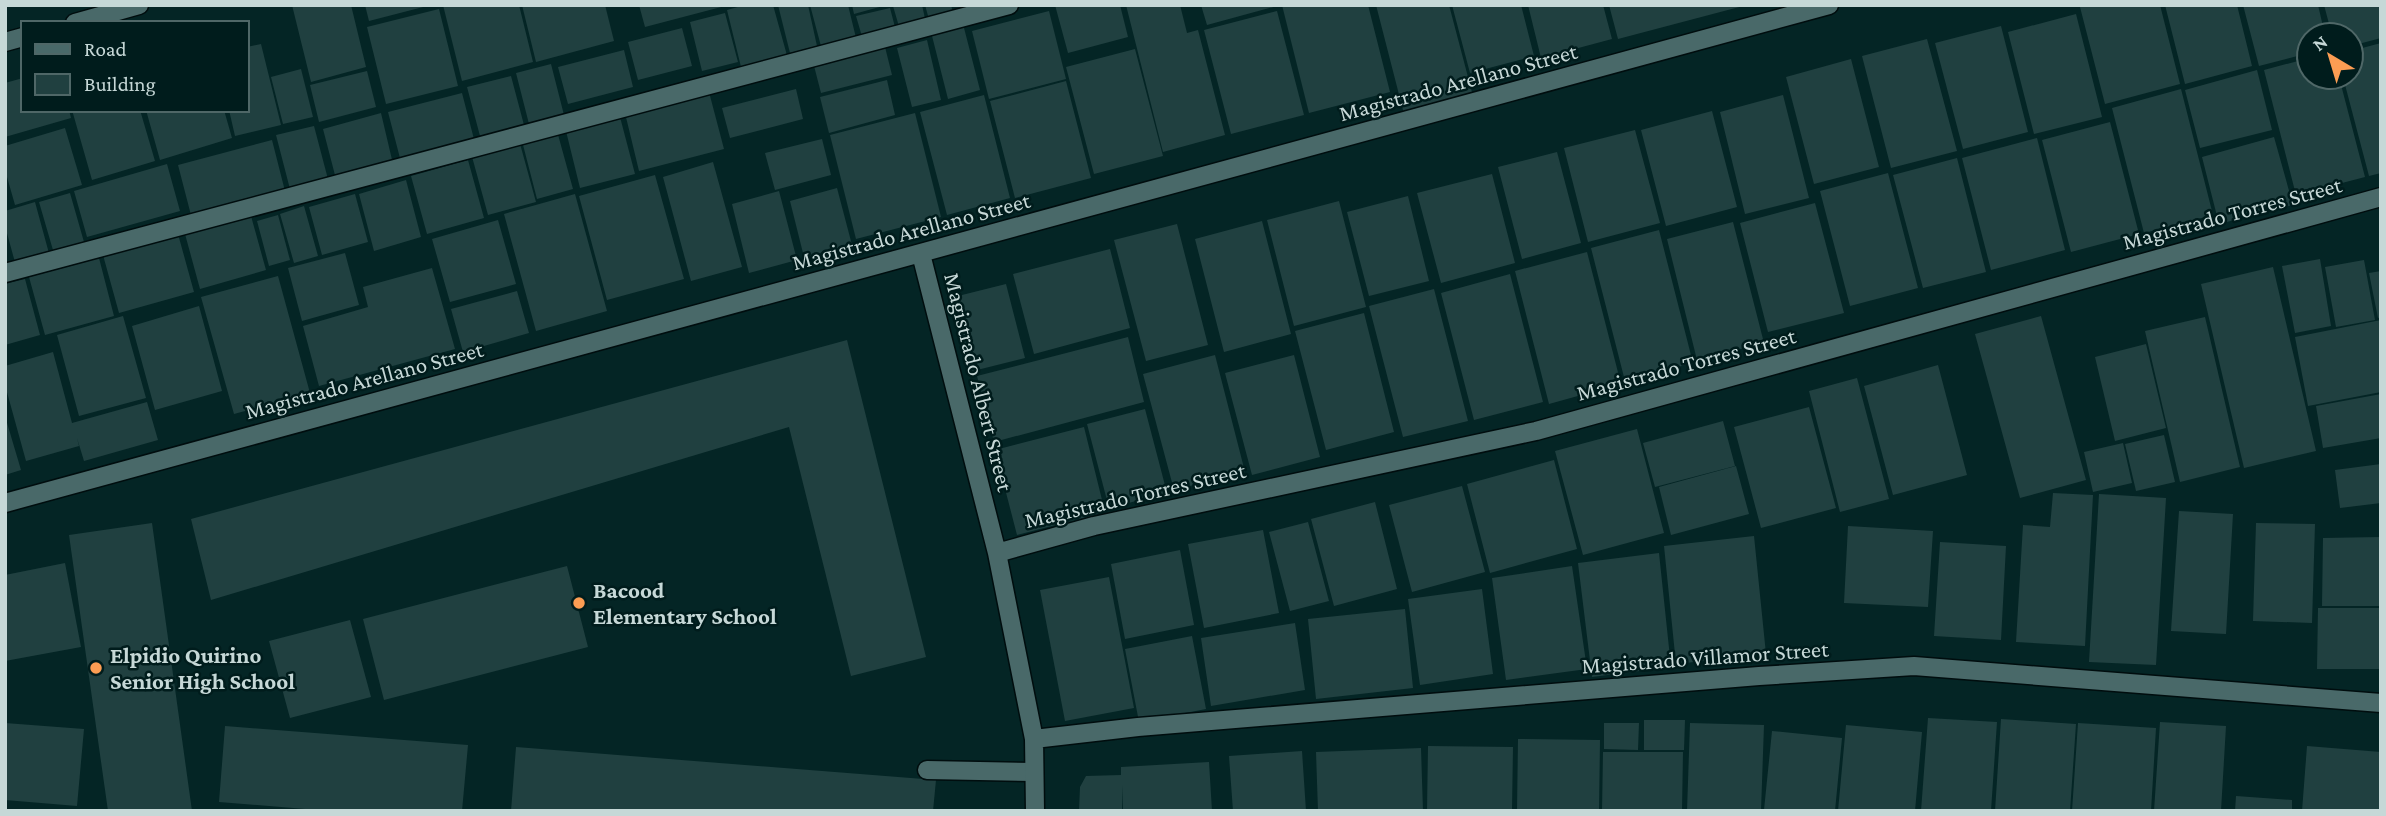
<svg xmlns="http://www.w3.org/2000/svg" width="2386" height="816" font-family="'Crimson Pro',serif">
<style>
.building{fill:#204040}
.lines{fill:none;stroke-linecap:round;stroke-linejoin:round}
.lane-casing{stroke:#000d0e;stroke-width:21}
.street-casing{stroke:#000d0e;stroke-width:21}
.lane{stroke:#496969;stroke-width:18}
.street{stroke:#496969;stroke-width:18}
.poi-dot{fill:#fc9d53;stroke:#001c1c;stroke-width:2.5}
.labels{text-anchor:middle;stroke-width:5;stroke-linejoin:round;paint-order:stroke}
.street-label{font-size:23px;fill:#c6d8d7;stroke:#001c1c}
.poi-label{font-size:23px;font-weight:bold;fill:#c6d8d7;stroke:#001c1c;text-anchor:start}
</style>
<rect width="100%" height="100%" fill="#042525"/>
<!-- building -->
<path class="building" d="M292 5H351L366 67 311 82Z
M365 5H427V6L369 21Z
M443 5H519L533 62 462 81Z
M522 5H605L614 41 536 62Z
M639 5H725V6L645 27Z
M745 5H773L788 59 742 71 727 10Z
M778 5H808L817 46 790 53Z
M810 5H848L857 42 822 50Z
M852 5H883V6L854 14Z
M922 5 926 23 900 30 893 6Z
M925 5H951L954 17 930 23Z
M1055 5H1120L1128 37 1068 53Z
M1126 5H1180L1187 33 1198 30 1225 135 1163 152Z
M1201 5H1277V6L1207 25Z
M1282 5H1368L1390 92 1309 113Z
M1376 5H1449L1473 96 1404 114Z
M1452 5H1521L1534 56 1470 73Z
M1528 5H1603L1612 39 1541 58Z
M1609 5H1743V6L1618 39Z
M2087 5H2160L2180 84 2105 104 2080 7Z
M2165 5H2237L2252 66 2185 84Z
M2243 5H2318L2325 35H2309V53L2259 66Z
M2324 5H2381V38L2351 46V35H2332Z
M890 8 896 31 863 40 856 16Z
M439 9 458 86 386 104 367 27Z
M1049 11 1066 79 989 99 972 31Z
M1277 11 1304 115 1231 134 1204 30Z
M725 13 738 62 702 71 690 22Z
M2076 14 2102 117 2034 134 2008 32Z
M963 24 980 90 948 99 931 32Z
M2001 26 2028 132 1963 149 1935 43Z
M682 28 692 66 638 80 628 42Z
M1927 39 1957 151 1891 168 1862 56Z
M927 40 941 100 912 107 897 48Z
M884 43 892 75 821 93 813 62Z
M2381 43V173L2369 176 2343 77H2351V51Z
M261 44 281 125 235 136 229 110H247V47Z
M1135 49 1163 156 1094 174 1066 67Z
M624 50 633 87 568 104 558 67Z
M2309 58V77H2339L2365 177 2296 195 2264 70Z
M1851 59 1879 167 1814 184 1786 77Z
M551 64 564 115 529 124 516 73Z
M301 69 313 117 283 124 271 77Z
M2257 70 2272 130 2200 148 2185 90Z
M367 71 376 107 319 122 310 85Z
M511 76 524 125 480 136 467 87Z
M23 78V110H69L71 118 5 137V83Z
M887 80 895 115 829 133 820 97Z
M1066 81 1091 178 1015 198 990 101Z
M796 89 803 119 730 138 722 108Z
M2181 89 2213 215 2144 233 2112 108Z
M709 92 724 149 639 171 625 113Z
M462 93 475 143 401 162 388 112Z
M984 95 1010 198 947 215 920 112Z
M1783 95 1809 198 1745 214 1720 112Z
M72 110H140L155 161 92 180Z
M146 110H224L232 138 160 160Z
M1712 111 1737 207 1666 226 1641 130Z
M381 113 393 164 336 179 323 129Z
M915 113 941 217 856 239 830 135Z
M620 117 635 174 580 188 566 131Z
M2110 122 2139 234 2071 252 2042 140Z
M314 126 329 183 291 193 276 135Z
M65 128 82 185 15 205 5 170V146Z
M1635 130 1660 223 1588 242 1564 148Z
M557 131 573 189 537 199 522 141Z
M2274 137 2293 205 2219 224 2202 157Z
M2037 138 2065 250 1991 270 1962 158Z
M822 139 831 175 775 190 765 153Z
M272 140 286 195 192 219 178 165Z
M519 140 536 202 488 215 471 153Z
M1557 152 1581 243 1522 259 1498 167Z
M1957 158 1986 272 1923 288 1893 175Z
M468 160 484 218 427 234 411 176Z
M713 162 742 267 691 281 663 177Z
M167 164 180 211 87 237 74 191Z
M1888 173 1918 288 1850 306 1820 191Z
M1492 174 1515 263 1441 283 1417 193Z
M655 175 684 279 607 300 579 196Z
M406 180 421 237 374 251 359 194Z
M837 188 852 245 804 257 790 201Z
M779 191 797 260 749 273 732 204Z
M70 193 86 249 55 257 39 202Z
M355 194 368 242 322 255 309 207Z
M575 194 607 311 536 331 504 214Z
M1408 196 1429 281 1369 296 1347 212Z
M1339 201 1366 307 1294 326 1267 220Z
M35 202 50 257 16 266 5 226V211Z
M1815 203 1844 313 1768 332 1740 223Z
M304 206 318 256 294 263 280 214Z
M278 215 290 260 269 266 257 221Z
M251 216 266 270 200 289 185 234Z
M498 220 516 284 450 302 432 239Z
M1262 221 1291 334 1224 352 1195 239Z
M1733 222 1764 343 1697 360 1667 239Z
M1177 224 1208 345 1146 361 1114 240Z
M1659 230 1693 363 1625 381 1591 248Z
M178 234 194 292 119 313 103 255Z
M1110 249 1130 328 1034 354 1013 274Z
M1587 252 1621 384 1549 404 1515 271Z
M345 253 359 305 302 321 288 268Z
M99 258 114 316 45 335 29 277Z
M2320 259 2331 326 2295 333 2282 266Z
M2364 260 2375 320 2336 327 2325 267Z
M2273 267 2316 451 2244 468 2201 284Z
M432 268 455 349 319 386 303 326 368 307 363 287Z
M2381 271V317L2378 318 2369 273Z
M1510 274 1543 402 1474 420 1441 293Z
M278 276 310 393 234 414 201 297Z
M25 279 40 335 5 345V284Z
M1006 284 1025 358 969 372 950 298Z
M1434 289 1468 421 1403 437 1369 306Z
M517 291 529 333 463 352 451 309Z
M199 306 222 391 155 410 132 326Z
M1364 313 1394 432 1326 450 1295 331Z
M123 316 146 398 79 416 57 335Z
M2041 316 2086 480 2020 498 1975 334Z
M2205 317 2240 467 2180 482 2145 331Z
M2381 320V392L2308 406 2295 337Z
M1128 337 1144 402 994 442 977 376Z
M847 340 926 657 851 676 789 427 211 600 191 519Z
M2146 344 2166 428 2115 441 2095 357Z
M53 352 72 423 147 402 158 440 84 461 77 438 79 446 26 461 5 385V366Z
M1215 355 1245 472 1174 490 1143 374Z
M1294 355 1320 457 1252 475 1225 373Z
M1938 365 1967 475 1893 495 1864 386Z
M1857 378 1889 499 1840 512 1809 391Z
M2381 394V438L2323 448 2316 406Z
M1809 407 1836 508 1761 528 1734 427Z
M1145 409 1167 493 1109 508 1087 424Z
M5 416 21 470 5 475Z
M1723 421 1735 466 1655 487 1643 443Z
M1084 427 1105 512 1017 535 995 450Z
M1637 429 1664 533 1583 555 1555 451Z
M2164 435 2175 482 2136 491 2125 444Z
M2123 443 2132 483 2093 492 2084 452Z
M1554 460 1577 549 1490 573 1467 484Z
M2381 464V503L2340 508 2335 470Z
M1736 466 1749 514 1671 535 1659 487Z
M1462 486 1485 572 1412 592 1389 505Z
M2053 493 2093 495 2085 646 2016 642 2023 525 2050 527Z
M2099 494 2166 498 2156 665 2089 662Z
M1375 502 1397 589 1334 606 1311 519Z
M2179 511 2233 514 2226 634 2171 631Z
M1308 522 1329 601 1290 611 1269 532Z
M152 523 192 811H108L69 535Z
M2256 523 2315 524 2312 623 2253 621Z
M1848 526 1933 531 1928 607 1844 603Z
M1263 530 1279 613 1204 628 1188 544Z
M1754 536 1766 654 1676 664 1664 546Z
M2381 537V606H2322L2323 538Z
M1940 542 2006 546 2001 640 1934 636Z
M1180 550 1194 625 1125 639 1111 564Z
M1659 553 1671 667 1592 677 1578 563Z
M65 563 81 647 5 661V575Z
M567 566 588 647 384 700 363 619Z
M1572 566 1587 669 1506 680 1492 578Z
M1109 577 1134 708 1065 721 1040 590Z
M1482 589 1493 674 1420 685 1408 599Z
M2318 608H2381V669H2317Z
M1405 609 1413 688 1316 699 1308 619Z
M350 620 371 697 290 718 269 641Z
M1295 623 1305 690 1211 706 1201 638Z
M1192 636 1206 709 1139 722 1125 649Z
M1928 718 1997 722 1991 811H1921Z
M2001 719 2076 724 2070 811H1995Z
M1644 720H1685L1684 750H1644Z
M2160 722 2226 726 2221 811H2154Z
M5 723 84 729 77 806 5 800Z
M1604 723H1639L1638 750 1604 749Z
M1690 723 1764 725 1761 811H1687Z
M2078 723 2156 728 2151 811H2072Z
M1846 725 1922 732 1915 811H1838Z
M225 726 468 745 462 811H329L219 802Z
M1772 731 1842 738 1835 811 1764 810Z
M1518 739 1600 740 1599 811H1517Z
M1428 746 1513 747 1512 811H1427Z
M2307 746 2381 752V811H2302Z
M516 747 936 780 933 811H511Z
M1421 748 1423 811H1318L1316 752Z
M1302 751 1306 811H1233L1229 756Z
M1603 752H1683L1682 811H1602Z
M1209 762 1212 811H1123L1122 785V811H1079L1080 787 1086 776 1121 775V767Z
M2236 796 2292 800V811H2235Z"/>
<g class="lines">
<defs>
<path id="lane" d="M927 770 1034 772"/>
<path id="street" d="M75 23 139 5
M5 42 23 37
M921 254 997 553 1034 739 1035 811
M5 273 1009 5
M5 503 1829 5
M997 553 1094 526 1536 431 2381 197
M1034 739 1138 727 1759 676 1914 666 2381 703"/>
</defs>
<!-- lane casing -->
<use href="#lane" class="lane-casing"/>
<!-- street casing -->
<use href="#street" class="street-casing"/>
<!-- lane -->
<use href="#lane" class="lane"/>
<!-- street -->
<use href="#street" class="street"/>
</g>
<!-- markers -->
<g class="poi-dot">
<circle cx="579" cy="603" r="7"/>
<circle cx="96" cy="668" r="7"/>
</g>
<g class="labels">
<!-- street labels -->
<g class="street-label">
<text transform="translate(1458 82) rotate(-15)" y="8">Magistrado Arellano Street</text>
<text transform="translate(2232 213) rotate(-15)" y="8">Magistrado Torres Street</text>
<text transform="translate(911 231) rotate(-15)" y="8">Magistrado Arellano Street</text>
<text transform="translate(1686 364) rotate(-15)" y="8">Magistrado Torres Street</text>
<text transform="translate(364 380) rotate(-15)" y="8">Magistrado Arellano Street</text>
<text transform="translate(979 382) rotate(76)" y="8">Magistrado Albert Street</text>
<text transform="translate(1135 495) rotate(-13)" y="8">Magistrado Torres Street</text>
<text transform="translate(1705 657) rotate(-4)" y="8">Magistrado Villamor Street</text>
</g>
<!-- poi labels -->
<g class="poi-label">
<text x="593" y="598">Bacood<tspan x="593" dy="26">Elementary School</tspan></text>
<text x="110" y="663">Elpidio Quirino<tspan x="110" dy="26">Senior High School</tspan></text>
</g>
</g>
<!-- border -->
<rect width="2386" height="816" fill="none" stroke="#c6d8d7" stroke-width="14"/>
<!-- legend -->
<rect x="21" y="21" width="228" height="91" fill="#001c1c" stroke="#4f6767" stroke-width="2"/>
<rect x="35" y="44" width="35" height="10" fill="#496969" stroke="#4f6767" stroke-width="2"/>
<text x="84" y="56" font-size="21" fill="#c6d8d7">Road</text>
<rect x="35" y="74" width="35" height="21" fill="#204040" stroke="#4f6767" stroke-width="2"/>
<text x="84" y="91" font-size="21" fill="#c6d8d7">Building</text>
<!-- north arrow -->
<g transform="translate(2330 56) rotate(322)"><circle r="33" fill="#001c1c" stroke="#4f6767" stroke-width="2"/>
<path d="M0-5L12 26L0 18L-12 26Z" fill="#fc9d53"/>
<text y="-10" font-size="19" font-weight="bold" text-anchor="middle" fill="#c6d8d7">N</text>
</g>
</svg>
